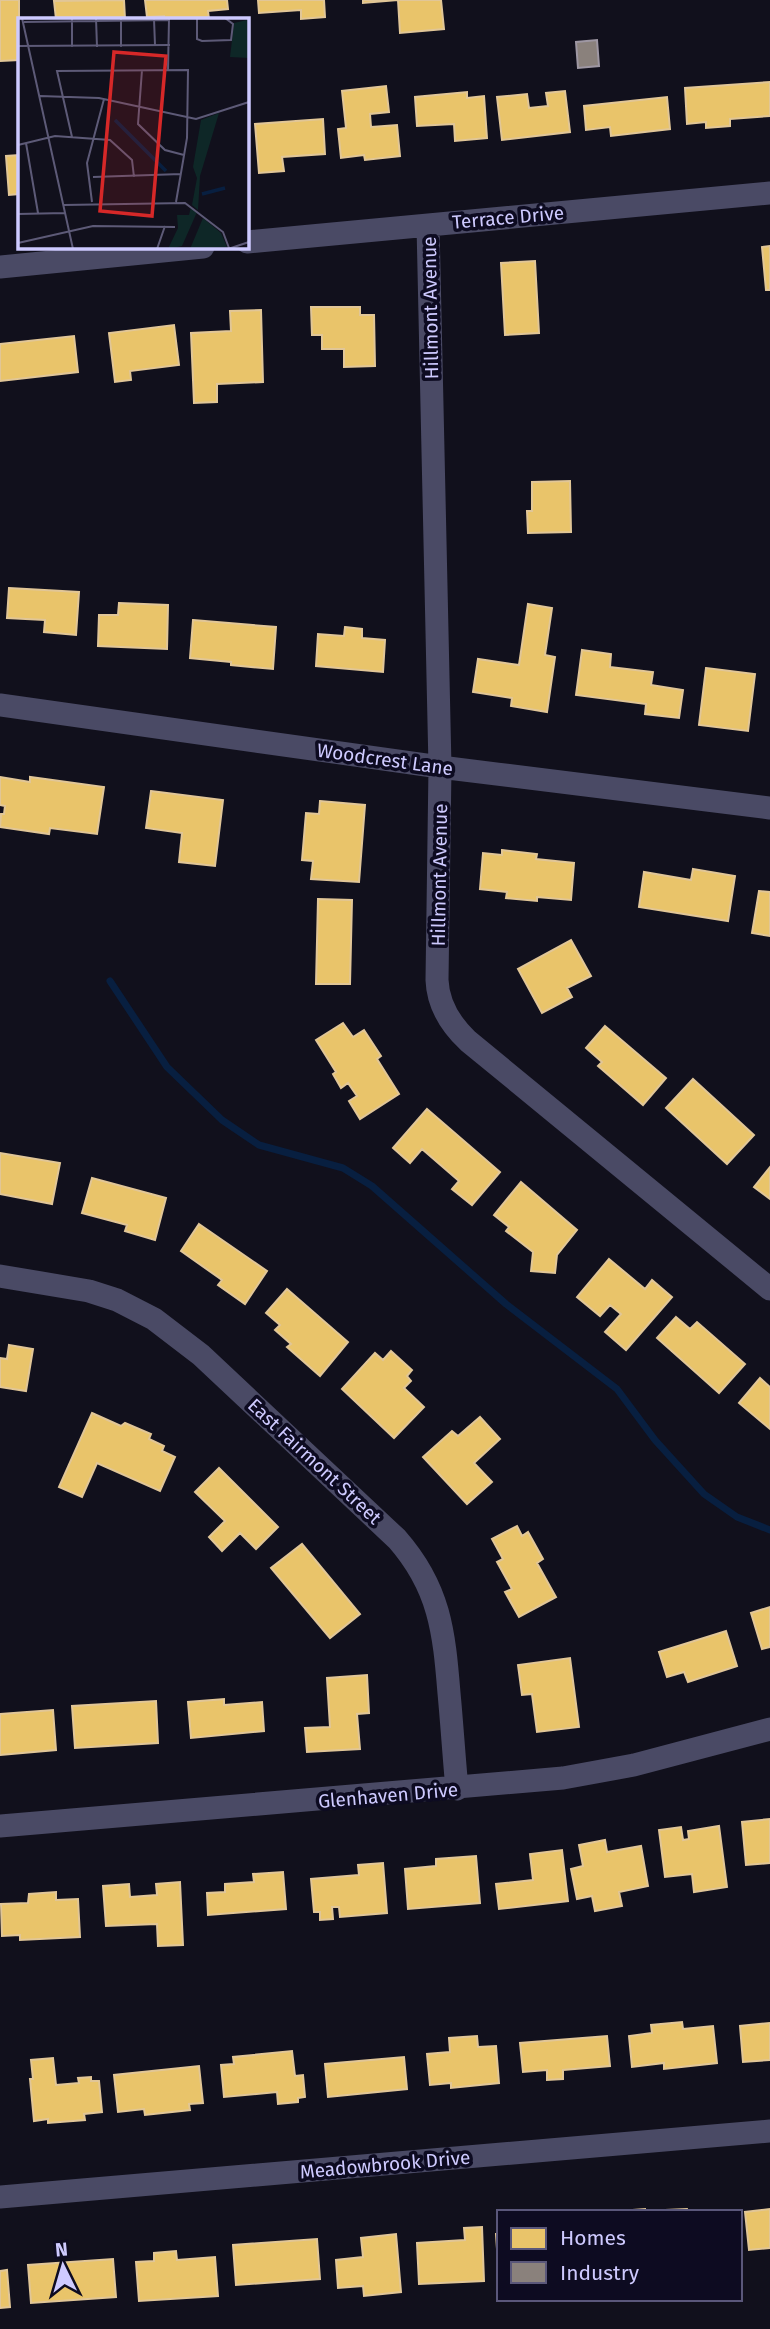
<svg xmlns="http://www.w3.org/2000/svg" width="770" height="2329" font-family="'Fira Sans',sans-serif">
<style>
.homes{fill:#e9c46a;stroke:#e1c697;stroke-width:2}
.industry{fill:#8a817c;stroke:#9e97a3;stroke-width:2}
.lines{fill:none;stroke-linecap:round;stroke-linejoin:round}
.stream{stroke:#081f40;stroke-width:7}
.minor{stroke:#4a4a65;stroke-width:23}
.labels{text-anchor:middle;stroke-width:7;stroke-linejoin:round;paint-order:stroke}
.street-label{font-size:19px;fill:#cecaff;stroke:#0d0b21}
.inset-river{fill:none;stroke:#081f40;stroke-width:3.5}
.inset-road{fill:none;stroke:#5d5a77;stroke-width:2}
.view{fill:#d62828;fill-opacity:0.15;stroke:#d62828;stroke-width:3.5}
.inset-edge{fill:none;stroke:#cecaff;stroke-width:3.5}
</style>
<rect width="100%" height="100%" fill="#11101c"/>
<!-- homes -->
<path class="homes" d="M0 0H19V60L0 61Z
M124 0 125 19H56L54 1Z
M145 0H227L228 9 208 11 209 19H164V16L147 17Z
M258 0H324L325 17 301 19V10L259 13Z
M363 0H441L444 29 400 33 398 0 363 3Z
M770 82V116L730 119V126L706 128V122L687 124 685 88Z
M386 86 389 112 370 114 371 127 397 125 400 156 365 160 364 155 341 158 338 129 346 128 342 91Z
M565 91 570 132 502 140 497 97 527 94 529 108 548 106 546 93Z
M467 92V98L484 96 487 138 455 141 454 124 417 126 415 97Z
M667 97 670 129 611 136 610 127 586 130 584 106Z
M323 119 325 154 282 157 284 171 259 173 255 124Z
M19 155V194L9 195 6 156Z
M770 246V290H766L762 247Z
M535 261 539 333 505 335 501 263Z
M311 307H360V315H374L375 366 344 367V349H322V335H312Z
M261 310 263 382 217 384V402L194 403 191 333 231 331 230 311Z
M174 325 179 365 130 371 131 380 115 382 109 333Z
M74 336 78 372 0 381V344Z
M570 481 571 532 528 533 527 511H532V482Z
M9 588 79 592 76 635 44 632 45 620 7 618Z
M119 603 168 605 167 649 98 646 99 615H118Z
M528 604 552 608 545 655 555 657 547 712 511 706 512 698 473 692 478 659 519 665Z
M193 620 276 627 273 669 231 665V662L190 658Z
M345 627 362 629V638L385 640 383 672 316 666 318 634 344 636Z
M582 650 611 654 610 667 653 672 651 685 683 690 679 718 645 714 646 704 576 695Z
M706 668 755 674 748 731 699 725Z
M0 777 30 782V777L104 787 97 834 50 828 49 834 0 827 1 814H4L5 806 0 805Z
M151 791 223 800 215 866 179 862 182 833 146 828Z
M320 801 365 805 359 882 311 879 313 861 302 860 306 813 319 814Z
M502 850 537 854 536 859 574 863 571 900 537 897V901L506 898 507 892 480 889 483 853 502 855Z
M693 869 735 876 728 921 639 907 644 872 691 880Z
M759 891 770 892V936L752 933Z
M318 899 352 900 350 984H316Z
M571 940 591 976 567 988 572 997 542 1013 518 969Z
M343 1023 353 1037 364 1030 381 1056 377 1059 399 1094 360 1119 349 1101 357 1096 348 1083 341 1088 333 1074 336 1072 316 1040Z
M605 1026 666 1078 643 1105 598 1066 602 1062 586 1048Z
M693 1079 754 1135 727 1164 666 1108Z
M427 1109 500 1172 472 1205 452 1189 459 1181 422 1149 410 1163 393 1148Z
M0 1153 60 1163 52 1204 0 1194Z
M770 1167V1199L754 1187Z
M92 1178 166 1198 155 1240 125 1231 127 1225 82 1213Z
M521 1182 577 1230 557 1255 555 1273 531 1271 533 1252 506 1231 509 1227 494 1215Z
M199 1224 267 1271 245 1304 218 1285 222 1280 181 1251Z
M609 1259 645 1289 652 1280 672 1297 626 1350 605 1332 621 1314 610 1305 600 1316 577 1297Z
M287 1289 348 1342 320 1376 287 1347 291 1344 275 1330 280 1325 266 1313Z
M676 1317 690 1329 697 1322 745 1364 719 1393 657 1338Z
M9 1345 33 1349 26 1391 0 1387V1358L7 1359Z
M391 1351 412 1370 407 1376 411 1381 404 1388 424 1407 394 1438 342 1389 375 1353 383 1360Z
M760 1378 770 1387V1429L739 1403Z
M92 1413 121 1426 125 1423 151 1434 149 1439 164 1446 162 1451 175 1457 160 1491 97 1463 82 1497 59 1487Z
M480 1417 500 1439 474 1463 492 1482 467 1504 423 1457 452 1431 458 1436Z
M219 1468 278 1527 256 1549 240 1533 222 1551 209 1537 225 1521 195 1492Z
M517 1526 522 1536 528 1532 543 1559 537 1563 556 1597 519 1617 505 1592 512 1589 497 1562 503 1559 492 1539Z
M302 1544 360 1614 330 1638 271 1568Z
M770 1607V1647L762 1649 751 1613Z
M726 1631 737 1666 688 1682 684 1672 667 1677 659 1652Z
M570 1658 579 1727 537 1732 532 1694 522 1695 518 1665Z
M367 1675 369 1713 357 1714 360 1749 307 1752 305 1728 330 1727 327 1678Z
M224 1699V1705L262 1702 264 1731 191 1738 188 1702Z
M156 1701 158 1743 75 1748 72 1706Z
M53 1710 56 1750 0 1755V1714Z
M770 1819V1863L746 1865 742 1822Z
M719 1826 727 1887 694 1892 692 1874 665 1877 659 1830 681 1827 683 1840 689 1839 688 1831Z
M605 1840 607 1852 641 1846 648 1886 619 1892 622 1906 595 1911 592 1896 577 1899 571 1869 583 1866 579 1845Z
M562 1850 568 1901 499 1909 496 1884 533 1880 530 1854Z
M476 1856 480 1903 408 1909 405 1869 436 1866V1859Z
M383 1863 387 1913 340 1917 339 1907H332L333 1919 320 1920V1912H314L311 1879 359 1875 358 1865Z
M283 1872 286 1909 208 1915 207 1893 225 1892V1884L254 1882 253 1874Z
M180 1882 183 1945 158 1946 157 1924 106 1926 103 1886 129 1884 130 1897 157 1895 156 1884Z
M56 1892V1900L78 1899 80 1937 20 1940V1935L2 1936 1 1904 28 1903 29 1894Z
M682 2022 683 2029 713 2026 717 2063 664 2069V2063L632 2067 629 2036 652 2033 651 2025Z
M770 2023V2060L743 2062 740 2026Z
M477 2036 478 2047 496 2046 499 2083 451 2088V2083L430 2085 427 2054 450 2052 449 2038Z
M607 2036 610 2066 563 2070V2079L547 2080V2070L523 2072 520 2043Z
M292 2051 295 2076 303 2075 305 2097 298 2098V2102L278 2104 277 2092 224 2097 221 2065 234 2064 233 2057Z
M404 2057 407 2089 328 2097 325 2064Z
M53 2058 56 2085 79 2083 78 2078 91 2077V2081H99L102 2112 84 2114 85 2120 48 2123V2119L34 2121 30 2079H33L31 2060Z
M199 2066 203 2103 189 2104 190 2110 145 2115 144 2109 118 2112 114 2075Z
M645 2209V2212H605Z
M687 2209 688 2212H666V2210Z
M770 2209V2248L749 2250 745 2212Z
M482 2227 484 2281 419 2284 417 2243 465 2240 464 2228Z
M396 2234 401 2292 364 2296 363 2286 338 2288 336 2260 363 2257 361 2238Z
M496 2234H499V2264H498Z
M317 2239 320 2279 236 2285 233 2245Z
M176 2251 177 2260 215 2257 218 2296 139 2301 136 2262 154 2261V2253Z
M113 2259 116 2297 31 2303 28 2265Z
M7 2270 10 2307 0 2308V2271Z"/>
<!-- industry -->
<path class="industry" d="M597 40 599 66 578 68 576 42Z"/>
<g class="lines">
<!-- stream -->
<path class="stream" d="M110 981 167 1067 222 1120 259 1145 343 1168 372 1186 506 1304 617 1389 655 1440 704 1494 737 1517 770 1530"/>
<!-- minor -->
<path class="minor" d="M428 225 440 767 437 980C438 1005 450 1024 468 1041L770 1289
M247 242 770 193
M0 267 203 247
M0 705 440 767 770 808
M0 1276 89 1291 117 1300 154 1319 201 1355 397 1539C440 1588 444 1632 449 1693 452 1725 454 1757 457 1789
M0 1826 563 1778 634 1765 770 1729
M0 2197 770 2131"/>
</g>
<g class="labels">
<!-- street labels -->
<g class="street-label">
<text transform="translate(508 217) rotate(-5)" y="7">Terrace Drive</text>
<text transform="translate(430 308) rotate(-91)" y="7">Hillmont Avenue</text>
<text transform="translate(385 759) rotate(8)" y="7">Woodcrest Lane</text>
<text transform="translate(439 875) rotate(-89)" y="7">Hillmont Avenue</text>
<text transform="translate(315 1461) rotate(43)" y="7">East Fairmont Street</text>
<text transform="translate(388 1795) rotate(-5)" y="7">Glenhaven Drive</text>
<text transform="translate(385 2164) rotate(-5)" y="7">Meadowbrook Drive</text>
</g>
</g>
<!-- overview -->
<g transform="translate(18 18)">
<rect width="231" height="231" fill="#11101c"/>
<path d="M229 2 231 40 212 39 216 5ZM201 95 182 158 180 192 174 187 179 160 175 149 183 102ZM173 189 179 194 164 228 150 231 160 210 159 197H171ZM185 200 203 215 209 229 172 231Z" fill="#0e2727"/>
<path class="inset-river" d="M97 102 148 153M184 176 207 170"/>
<path class="inset-road" d="M4 0 55 231M54 0V29M78 0 79 29M103 0V29M179 0V21L184 23 213 22 215 6 207 0M136 1 137 27M6 4 151 2M0 28 152 27M124 52 120 106 147 132 166 137M150 52 151 1M22 78 81 80 178 101 231 84M54 119 39 53 170 52 169 120 158 184M8 125 20 195M0 127 37 118 92 122 114 142 116 159M75 159 163 156M74 184 69 145 86 81M46 187 167 185 205 214 211 230M0 196 47 195M0 225 75 208 157 209M139 231 147 208M210 231 231 224"/>
<path class="view" d="M96 34 148 38 134 198 82 193Z"/>
<rect width="231" height="231" class="inset-edge"/>
</g>
<!-- legend -->
<rect x="497" y="2210" width="245" height="91" fill="#0d0b21" stroke="#5a577a" stroke-width="2"/>
<rect x="511" y="2228" width="35" height="21" fill="#e9c46a" stroke="#5a577a" stroke-width="2"/>
<text x="560" y="2245" font-size="21" fill="#cecaff">Homes</text>
<rect x="511" y="2262" width="35" height="21" fill="#8a817c" stroke="#5a577a" stroke-width="2"/>
<text x="560" y="2280" font-size="21" fill="#cecaff">Industry</text>
<!-- north arrow -->
<g transform="translate(63 2266) rotate(355)" stroke="#0d0b21" stroke-width="5" paint-order="stroke">
<path d="M0-5L12 26L0 18L-12 26Z" fill="#cecaff"/>
<text y="-10" font-size="19" font-weight="bold" text-anchor="middle" fill="#cecaff">N</text>
</g>
</svg>
